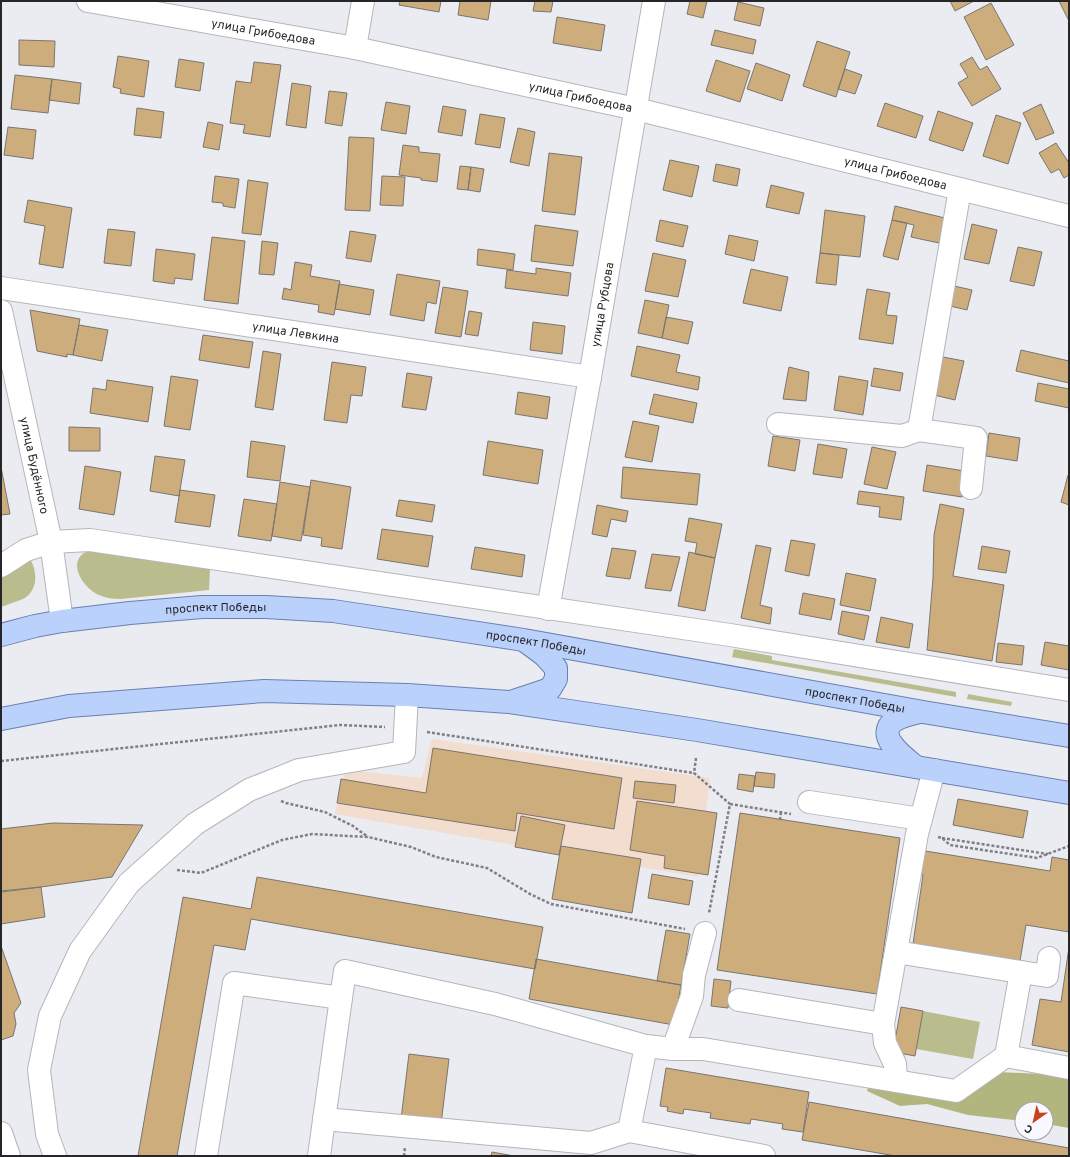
<svg xmlns="http://www.w3.org/2000/svg" width="1070" height="1157" font-family="Overpass,sans-serif">
<style>
.commercial{fill:#f2ddcf}
.green{fill:#b9bd8e}
.forest{fill:#b1b67e}
.building{fill:#cead7c;stroke:#797570}
.lines{fill:none;stroke-linecap:round;stroke-linejoin:round}
.minor-casing{stroke:#b5b5bc;stroke-width:24}
.major-casing{stroke:#6881b0;stroke-width:24}
.path{stroke:#7f7f84;stroke-width:2.5;stroke-dasharray:3 2;stroke-linecap:butt}
.minor{stroke:#fff;stroke-width:22}
.major{stroke:#bad1fb;stroke-width:22}
.labels{text-anchor:middle;stroke-width:4;stroke-linejoin:round;paint-order:stroke}
.street-label{font-size:12px;fill:#262629;stroke:#f8f8fe}
</style>
<rect width="100%" height="100%" fill="#ebebf2"/>
<!-- commercial -->
<path class="commercial" d="M432 739 710 778 698 877 335 814 346 770 422 778Z"/>
<!-- green -->
<path class="green" d="M97 550 210 569 209 590 121 599C113 599 106 598 99 595 85 589 67 565 84 553 88 551 93 551 97 550Z
M30 559C38 572 38 591 23 599 16 602 8 604 1 607V571Z
M734 649 772 656V660L956 692V697L732 657Z
M968 694 1012 702 1011 706 967 699Z
M923 1011 980 1022 973 1059 916 1049Z"/>
<!-- forest -->
<path class="forest" d="M998 1072 1041 1074 1069 1077V1128L1046 1124V1109H1022V1121L968 1115 927 1104 900 1106 867 1091 870 1082 919 1089Z"/>
<!-- building -->
<path class="building" d="M400 1H441L439 12 399 5Z
M460 1H491L488 20 458 15Z
M535 1H553L551 12 533 11Z
M690 1H707L703 18 687 14Z
M950 1H974L955 11Z
M1059 1H1069V21Z
M738 2 764 8 760 26 734 20Z
M991 3 1014 45 986 60 964 17Z
M557 17 605 25 601 51 553 43Z
M715 30 756 40 753 54 711 45Z
M19 40 55 41 54 67 19 65Z
M817 41 850 52 836 97 803 86Z
M118 56 149 61 144 97 120 93 121 89 113 87Z
M972 57 980 70 987 66 1001 89 972 106 958 83 968 77 960 64Z
M179 59 204 63 200 91 175 87Z
M716 60 750 71 740 102 706 91Z
M254 62 281 65 270 137 243 133 245 125 230 123 236 81 251 83Z
M756 63 790 75 782 101 747 89Z
M845 69 862 75 855 94 838 89Z
M15 75 52 79 48 113 11 109Z
M52 79 81 83 79 104 49 100Z
M292 83 311 86 306 128 286 125Z
M329 91 347 93 342 126 325 123Z
M386 102 410 106 406 134 381 130Z
M885 103 923 116 916 138 877 126Z
M1041 104 1054 133 1036 140 1023 113Z
M443 106 466 110 462 136 438 132Z
M137 108 164 112 161 138 134 135Z
M938 111 973 123 963 151 929 140Z
M480 114 505 118 500 148 475 144Z
M996 115 1021 123 1008 164 983 156Z
M208 122 223 125 219 150 203 147Z
M8 127 36 130 33 159 4 155Z
M518 128 535 132 529 166 510 162Z
M349 137 374 138 370 211 345 210Z
M1056 143 1069 163V175L1064 178 1059 169 1051 173 1039 153Z
M403 145 419 147V152L440 154 437 182 421 180V178L399 175Z
M549 153 582 157 575 215 542 211Z
M670 160 699 166 692 197 663 190Z
M716 164 740 169 737 186 713 181Z
M460 166 471 167 468 190 457 189Z
M471 167 484 169 480 192 468 190Z
M215 176 239 179 235 208 223 206V203L212 202Z
M382 176 405 177 403 206 380 205Z
M248 180 268 183 261 235 242 233Z
M771 185 804 193 799 214 766 207Z
M28 200 72 208 63 268 39 264 45 226 24 222Z
M895 206 945 218 939 243 911 237 914 225 892 220Z
M825 210 865 216 860 257 820 253Z
M660 220 688 226 683 247 656 241Z
M892 220 907 223 898 260 883 256Z
M972 224 997 230 989 264 964 259Z
M535 225 578 231 573 266 531 261Z
M108 229 135 232 131 266 104 263Z
M350 231 376 235 371 262 346 258Z
M729 235 758 241 754 261 725 254Z
M212 237 245 241 238 304 204 300Z
M262 241 278 243 274 275 259 274Z
M1018 247 1042 252 1034 286 1010 281Z
M156 249 195 254 192 280 175 278 174 284 153 281Z
M478 249 515 254 513 270 477 265Z
M653 253 686 260 678 297 645 291Z
M820 253 839 255 836 285 816 283Z
M295 262 312 265 310 276 340 281 334 315 318 312 319 305 282 299 284 288 291 290Z
M536 268 571 273 568 296 505 288 507 270 536 274Z
M751 269 788 277 781 311 743 303Z
M397 274 440 281 436 304 427 302 424 321 390 315Z
M339 284 374 290 370 315 335 309Z
M954 286 972 290 967 310 950 306Z
M443 287 468 291 461 337 435 333Z
M867 289 890 293 886 315 897 316 893 344 859 339Z
M645 300 669 305 662 338 638 333Z
M30 310 80 319 73 355 67 354V357L37 351Z
M469 311 482 313 478 336 465 334Z
M666 317 693 322 688 344 662 338Z
M533 322 565 326 562 354 530 350Z
M79 325 108 330 102 361 73 355Z
M203 335 253 342 249 368 199 360Z
M637 346 680 355 676 372 700 377 698 390 631 376Z
M1021 350 1069 361V383L1016 371Z
M263 351 281 354 273 410 255 407Z
M943 357 964 361 955 400 934 395Z
M332 362 366 367 362 396 351 395 347 423 324 420Z
M789 367 809 372 806 401 783 399Z
M874 368 903 373 900 391 871 386Z
M407 373 432 377 426 410 402 407Z
M171 376 198 380 190 430 164 426Z
M839 376 868 381 863 415 834 410Z
M107 380 153 387 148 422 90 413 93 388 106 390Z
M1038 383 1069 389V408L1035 401Z
M518 392 550 397 547 419 515 414Z
M654 394 697 403 693 423 649 414Z
M633 421 659 426 652 462 625 457Z
M69 427 100 428V451H69Z
M989 433 1020 438 1017 461 986 456Z
M773 436 800 440 795 471 768 466Z
M251 441 285 446 280 481 247 477Z
M488 441 543 450 538 484 483 475Z
M818 444 847 449 842 478 813 474Z
M872 447 896 452 887 489 864 484Z
M155 456 185 460 179 496 150 491Z
M927 465 965 471 962 497 923 491Z
M85 466 121 472 114 515 79 509Z
M1 467 10 514 1 515Z
M623 467 700 474 697 505 621 498Z
M1068 475H1069V505L1061 502Z
M311 480 351 487 342 549 321 546 322 538 303 535Z
M280 482 310 487 301 541 272 536Z
M180 490 215 495 210 527 175 522Z
M859 491 904 497 901 520 879 517 880 507 857 504Z
M244 499 277 504 271 541 238 536Z
M399 500 435 505 432 522 396 516Z
M940 504 964 509 953 576 1004 585 992 661 927 650 933 578 934 535Z
M597 505 628 511 626 522 611 519 607 537 592 534Z
M689 518 722 524 715 558 695 554 697 543 685 541Z
M382 529 433 536 428 567 377 559Z
M791 540 815 544 809 576 785 571Z
M756 545 771 548 760 605 772 608 770 624 741 618Z
M982 546 1010 551 1006 573 978 569Z
M475 547 525 555 522 577 471 569Z
M612 548 636 551 630 579 606 576Z
M689 552 715 558 705 611 678 606Z
M652 554 680 557 671 591 645 588Z
M846 573 876 579 870 611 840 605Z
M803 593 835 599 831 620 799 614Z
M842 611 869 616 864 640 838 634Z
M881 617 913 624 909 648 876 642Z
M1045 642 1069 646V670L1041 665Z
M998 643 1024 646 1022 665 996 662Z
M433 748 622 778 614 829 517 813 515 831 337 803 341 779 426 793Z
M756 772 775 774 774 788 754 786Z
M739 774 755 776 753 792 737 789Z
M635 781 676 785 674 803 633 798Z
M958 799 1028 811 1023 838 953 825Z
M637 801 717 813 708 875 664 868 665 856 630 850Z
M740 813 900 838 877 994 717 970Z
M521 816 565 825 559 855 515 847Z
M53 823 143 825 112 877 41 887 1 891V829Z
M561 846 641 859 632 913 552 899Z
M919 850 1050 871 1052 857 1069 860V932L1026 925 1020 961 913 944 923 875 915 873Z
M652 874 693 881 689 905 648 898Z
M257 877 543 927 535 969 251 919 245 950 214 945 177 1156H138L183 897 251 909Z
M41 887 45 917 1 924V892Z
M666 930 690 934 681 985 657 981Z
M1 946 21 1003 14 1013 16 1024 13 1036 1 1040Z
M1069 947V1052L1032 1045 1040 999 1061 1002Z
M536 959 681 985 674 1025 529 999Z
M714 979 731 981 728 1008 711 1006Z
M901 1007 923 1011 915 1056 893 1052Z
M409 1054 449 1059 441 1124 401 1119Z
M666 1068 809 1092 803 1132 782 1129 783 1124 751 1119 750 1124 710 1118 711 1113 684 1109 683 1114 667 1111 668 1107 660 1106Z
M809 1102 1069 1148V1156H896L802 1140Z
M492 1152 514 1156H491Z"/>
<g class="lines">
<defs>
<g id="minor">
<path id="s1" d="M88 1 355 48 636 109 1069 216"/>
<path d="M355 48 363 1"/>
<path id="s2" d="M1 288 590 377"/>
<path id="s3" d="M1 311 51 542 62 621"/>
<path d="M778 424 902 436 919 430 976 438 971 488"/>
<path d="M919 430 960 189"/>
<path d="M1 566 26 550 51 542 90 540 730 635 1069 690"/>
<path id="s4" d="M548 609 590 377 654 1"/>
<path d="M809 802 921 819"/>
<path d="M896 952 1021 972"/>
<path d="M341 998 345 971 495 1004 646 1046"/>
<path d="M739 1000 883 1024 917 834 934 770"/>
<path d="M883 1024 885 1043 895 1064 896 1081"/>
<path d="M673 1049 692 996 694 975 705 933"/>
<path d="M1006 1056 1021 972 1047 976 1049 958"/>
<path d="M324 1119 591 1143 629 1131 764 1156"/>
<path d="M629 1131 646 1046 673 1049H703L956 1091 1006 1056 1069 1068"/>
<path d="M1 1133 9 1156"/>
<path d="M55 1156 47 1134 39 1070 50 1016 80 951 129 883 195 824 249 790 299 770 404 752 407 695"/>
<path d="M206 1156 234 983 341 998 319 1156"/>
</g>
<g id="major">
<path id="s5" d="M1 635 35 626 62 621 130 613 202 607H266L333 611 524 640 923 712 1069 736"/>
<path d="M514 701 550 689 556 679V668L544 655 525 641"/>
<path d="M1 719 69 706 264 691 407 695 509 702 697 730 1069 793"/>
<path d="M916 767C905 758 874 736 894 721 901 716 911 714 920 712"/>
</g>
</defs>
<!-- minor casing -->
<use href="#minor" class="minor-casing"/>
<!-- major casing -->
<use href="#major" class="major-casing"/>
<!-- path -->
<path class="path" d="M427 732 694 773
M696 758 694 773 730 804 709 913
M1 761 340 725 385 727
M281 801 286 803 325 812 353 826 368 837
M730 804 791 814
M780 820 781 812
M938 837 942 838 950 845 1037 858 1069 846
M942 838 1048 854
M177 870 201 873 282 840 312 834 368 837 411 847 436 857 487 868 530 894 551 904 685 929
M404 1156 405 1147"/>
<!-- minor -->
<use href="#minor" class="minor"/>
<!-- major -->
<use href="#major" class="major"/>
</g>
<g class="labels">
<!-- street labels -->
<g class="street-label">
<text dy="4" stroke="none"><textPath href="#s1" startOffset="178">улица Грибоедова</textPath></text>
<text dy="4" stroke="none"><textPath href="#s1" startOffset="502">улица Грибоедова</textPath></text>
<text dy="4" stroke="none"><textPath href="#s1" startOffset="826">улица Грибоедова</textPath></text>
<text dy="4" stroke="none"><textPath href="#s4" startOffset="309">улица Рубцова</textPath></text>
<text dy="4" stroke="none"><textPath href="#s2" startOffset="298">улица Левкина</textPath></text>
<text dy="4" stroke="none"><textPath href="#s3" startOffset="158">улица Будённого</textPath></text>
<text dy="4" stroke="none"><textPath href="#s5" startOffset="217">проспект Победы</textPath></text>
<text dy="4" stroke="none"><textPath href="#s5" startOffset="540">проспект Победы</textPath></text>
<text dy="4" stroke="none"><textPath href="#s5" startOffset="864">проспект Победы</textPath></text>
</g>
</g>
<!-- border -->
<rect width="1070" height="1157" fill="none" stroke="#262629" stroke-width="4"/>
<!-- north arrow -->
<g transform="translate(1034 1121) rotate(214)"><circle r="19" fill="#f8f8fe" stroke="#a4a4a9"/>
<path d="M0-3L7 15L0 10L-7 15Z" fill="#ca411f"/>
<text y="-6" font-size="11" font-weight="bold" text-anchor="middle" fill="#262629">С</text>
</g>
</svg>
